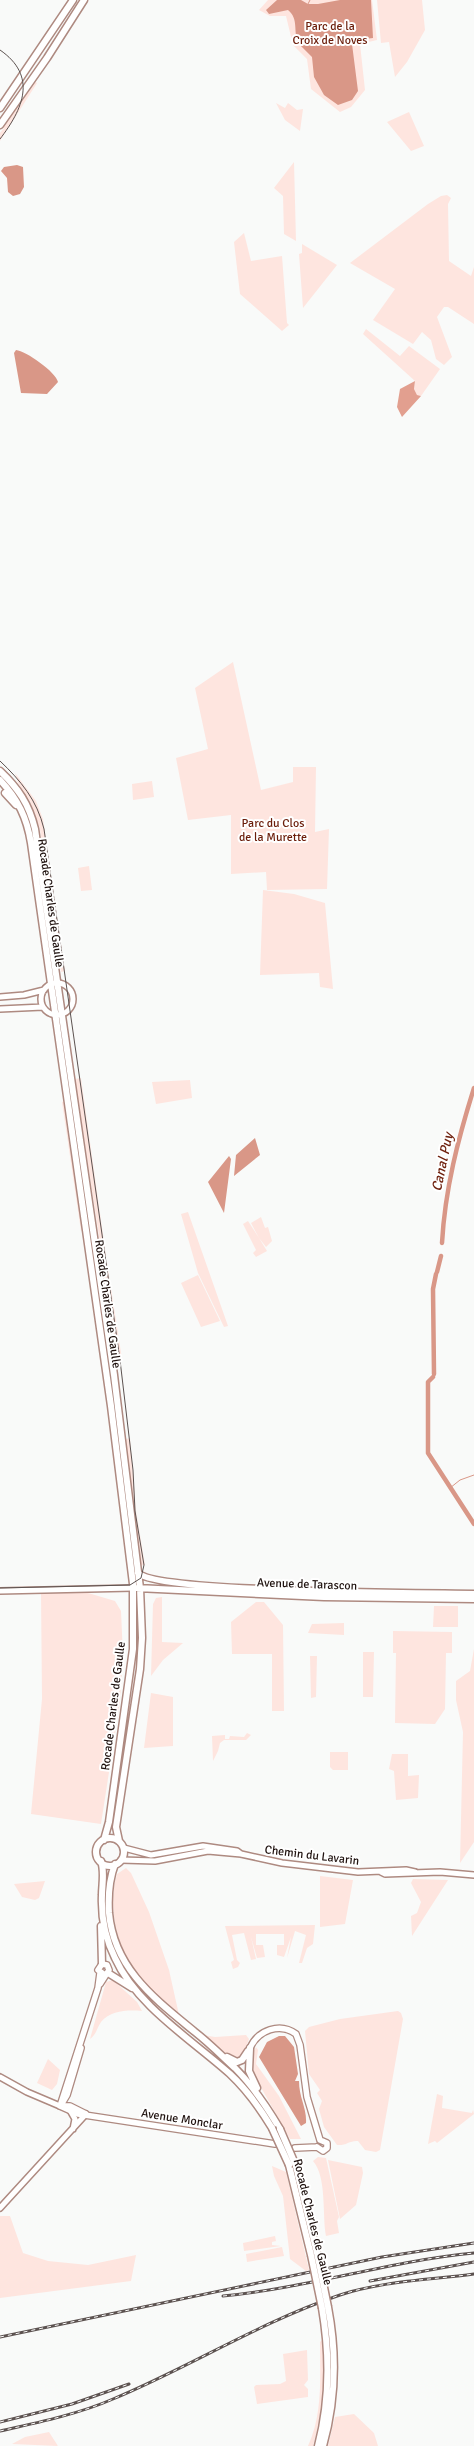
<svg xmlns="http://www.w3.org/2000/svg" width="474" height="2446" font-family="Signika,sans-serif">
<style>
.green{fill:#fee5df}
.forest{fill:#e29f8f}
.water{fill:#d99787}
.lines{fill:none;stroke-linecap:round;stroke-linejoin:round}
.stream{stroke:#d99787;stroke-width:1}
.canal{stroke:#d99787;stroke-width:4.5}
.tertiary-casing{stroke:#ae8a81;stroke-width:8}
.secondary-casing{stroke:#ae8a81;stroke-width:8}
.primary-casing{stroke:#ae8a81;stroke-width:9}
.tertiary{stroke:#fff;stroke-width:5}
.secondary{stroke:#fff;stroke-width:5.5}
.primary{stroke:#fff;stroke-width:6}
.tram{stroke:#5c5250;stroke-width:1}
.rail-casing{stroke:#5c5250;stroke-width:3}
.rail{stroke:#fff;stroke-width:1;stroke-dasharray:4;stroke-linecap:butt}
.primary-bridge-casing{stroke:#ae8a81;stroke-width:9;stroke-linecap:butt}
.primary-bridge{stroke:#fff;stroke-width:6}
.labels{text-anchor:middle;stroke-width:4;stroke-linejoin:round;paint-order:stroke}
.park-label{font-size:12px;fill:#6b1d0a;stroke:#fff}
.street-label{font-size:12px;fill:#1f120f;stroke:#fff}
.water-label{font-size:14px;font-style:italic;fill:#702310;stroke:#fff}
</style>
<rect width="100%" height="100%" fill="#f9faf9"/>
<!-- green -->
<path class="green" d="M268 0H372L377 40 360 44 365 90 351 107 340 112 311 89 307 59 293 45 286 16H270L259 10Z
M377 0H422L425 30 407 62 395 77 389 42 381 43Z
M34 81 37 83 0 141V133L4 128 2 126Z
M276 103 285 108 288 103 297 110 303 109 300 131 285 120Z
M409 112 424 146 411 151 387 122Z
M294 162 296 241 284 234 283 196 274 188Z
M447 195 451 198 448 204 449 261 471 276 474 267V324L448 307H444L437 317 452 357 444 365 436 359 431 340 422 332 413 344 373 320 395 289 350 263 428 204 441 196Z
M244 233 251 261 282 256 287 323 289 325 282 331 240 294 234 242Z
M302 244 337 265 303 308 299 254 302 253Z
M366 329 400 356 409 346 440 369 421 396 417 395 414 389 415 381 363 334Z
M233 662 261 790 293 782V767H316L315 832 329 829 327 889 267 890 266 872 231 874V815L188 820 176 758 208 749 195 688Z
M15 773 36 801 43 819 65 971 61 972 40 829 30 801 18 783Z
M152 781 154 797 133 800 132 784Z
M89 866 92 890 81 891 78 868Z
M263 890 294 894 325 903 333 989 320 987 319 973 260 975Z
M81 1078 106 1256H102L75 1079Z
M190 1080 192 1098 156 1104 152 1082Z
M65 1101 83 1229 81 1231 62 1102Z
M188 1212 228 1326 224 1327 198 1273 181 1214Z
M261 1217 265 1228 268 1227 272 1241 266 1247 259 1238 267 1251 256 1257 253 1253 256 1250 243 1224 248 1221 259 1238 251 1223Z
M102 1263H107L122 1359 116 1360Z
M198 1275 220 1321 201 1327 181 1283Z
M130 1438 136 1511 145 1565 138 1566 126 1439Z
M41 1593H88L115 1601 121 1611 123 1656 120 1701 101 1824 31 1814 42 1699Z
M162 1597V1642L183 1643 163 1660 151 1676 153 1604 156 1598Z
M256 1602H264L283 1625 284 1711H272V1654H232L231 1622Z
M434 1606H458V1627H433Z
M344 1623V1635L308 1633 312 1624Z
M393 1631 452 1632V1653H446L445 1709 435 1724 395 1723 396 1653H393Z
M474 1649V1842L460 1863 463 1732 456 1700V1681L470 1671Z
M363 1652H374L373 1697H363Z
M310 1656H317L316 1697 311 1698Z
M151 1693 173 1697V1746L144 1748Z
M247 1733 251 1735 246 1740H224L220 1743 218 1751 213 1761 212 1736 225 1735V1739H229L230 1736 244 1737Z
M330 1752H348V1770H333L330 1767Z
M392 1754H408V1776L419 1775 418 1798 396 1800 394 1771 389 1769Z
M126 1868 131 1873 149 1912 169 1970 179 2015C170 2008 160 2001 152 1993 122 1962 105 1917 117 1874Z
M320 1876 353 1880 345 1924 320 1927Z
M413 1879 448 1880 412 1936 411 1916 417 1913 421 1902 411 1883Z
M45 1881 39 1898 35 1900 22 1897 14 1884Z
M315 1925 313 1944 307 1948 302 1963H299L306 1935 295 1931 287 1958 291 1937 284 1957 277 1955V1945H284V1934H256V1945H263L265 1957 257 1958 251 1937 256 1959 251 1960 244 1933 232 1935 237 1960 240 1963 238 1967 233 1969 231 1962 234 1960 225 1926Z
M113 1980 137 2002 142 2011C128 2010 111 2010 101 2022 97 2028 96 2035 90 2039L106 1982Z
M398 2011 401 2013 403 2019 380 2150 376 2152 365 2150 358 2141C350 2140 346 2146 337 2145L324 2127 319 2109 322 2101 317 2093 320 2090 309 2074 305 2031 309 2027 340 2019Z
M203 2035 215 2037 246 2035 249 2039 243 2055 236 2059 232 2058Z
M256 2047 258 2050 256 2064 279 2096 301 2139H290L254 2075 252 2054Z
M48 2059 60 2070 57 2084 52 2090 37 2083Z
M437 2094 443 2096 442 2108 472 2113 473 2110 474 2114 437 2143 435 2141 428 2144Z
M318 2157 326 2158 339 2217 337 2221 339 2233 326 2236C322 2215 327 2177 313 2161Z
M328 2160 362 2167 363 2173 356 2205 340 2219Z
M272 2166 286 2172 309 2270 306 2271 290 2259 283 2196 274 2176Z
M0 2216H10L23 2253 48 2261 88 2265 136 2255 131 2281 0 2298Z
M275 2236 276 2241 272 2242V2245L281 2246 244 2251 243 2243Z
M282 2247 284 2256 247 2262 246 2254Z
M322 2340C328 2375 322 2412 313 2446H308C323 2414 320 2377 320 2342Z
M307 2350 308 2380 304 2385 308 2389V2397L257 2404 254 2387 256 2385 280 2384 286 2381 283 2354Z
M354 2414 374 2433 378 2446H328L335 2417Z
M49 2432 58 2446 12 2444 25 2437Z"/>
<!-- forest -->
<path class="forest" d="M415 381 414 389 417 395 421 396 402 417 397 407 400 389Z"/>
<!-- water -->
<path class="water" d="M277 0H301L308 4H318L340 0H371L373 38 356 40 352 44 358 91 352 100 338 105 324 95 314 77 312 57 298 43C293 30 299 19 288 10L269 14 266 10Z
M17 165 23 167 24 187 20 194 13 196 8 192 7 178 1 171 4 167Z
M16 350C26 351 56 372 58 382L47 394 21 393 14 353Z
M255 1138 260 1155 234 1176 236 1155Z
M229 1156 231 1159 224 1213 208 1182Z
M279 2036H285L294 2047 298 2074 295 2081H299C299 2098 307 2108 306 2123L301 2126 259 2057 267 2042Z"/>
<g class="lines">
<!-- stream -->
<path class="stream" d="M308 4 310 0
M450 1488 460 1480 474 1475"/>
<!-- canal -->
<path class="canal" d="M442 1243C445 1189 458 1139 474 1088
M437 1272 441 1256
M434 1374 433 1289 436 1274
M433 1377 428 1382V1453L474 1524"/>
<defs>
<path id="tertiary" d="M41 999a16 16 0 1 1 32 0a16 16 0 1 1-32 0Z
M0 997 24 995 44 990
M0 1009 43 1007
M0 1591 133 1588
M124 1848 151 1855 203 1846 237 1851 241 1854
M121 1860 155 1861 208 1851 241 1854 282 1863 358 1872 406 1870 415 1872
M381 1872 385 1874 440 1872 474 1875
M0 2077 27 2092 60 2106
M71 2112 75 2119 73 2129
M0 2208 86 2114"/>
<path id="secondary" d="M100 1984 109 1970 107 1965 102 1964 98 1970 105 1975
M250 2048C258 2030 280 2022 296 2034L300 2045 307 2097 320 2140
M61 2105 67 2095 81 2048
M60 2106 78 2114 275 2144
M60 2106 98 1988 100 1973
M60 2106H70L86 2114
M317 2147 323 2151 327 2148V2143L320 2140
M295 2148 317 2147"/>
<path id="primary" d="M0 108 73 0
M0 125 47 58 84 0
M0 771C18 788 29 804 35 829L114 1375 140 1588 142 1638 140 1669 116 1827 119 1841
M0 780C18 799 27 818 31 843L111 1406 133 1584V1649L109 1822 104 1840
M5 793 16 805
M138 1573C157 1593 430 1593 474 1594
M137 1588 324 1597 474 1599
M96 1852a14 14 0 1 1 28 0a14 14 0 1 1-28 0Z
M101 1861C105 1872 102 1884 102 1895 101 1917 105 1938 115 1958 136 2005 192 2040 230 2074 247 2090 260 2108 272 2128
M115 1864C109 1880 108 1897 109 1913 114 1969 155 1999 195 2032 209 2043 222 2056 235 2068 253 2086 267 2107 280 2129
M101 1926 102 1964
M108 1973 132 1988
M250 2048 249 2071 257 2088
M227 2057 237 2062 242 2060 248 2051
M289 2165 311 2255
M296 2166 317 2253
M318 2446C330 2400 330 2355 322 2308
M323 2446C336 2400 337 2354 328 2307"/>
</defs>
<!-- tertiary casing -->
<use href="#tertiary" class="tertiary-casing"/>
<!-- secondary casing -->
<use href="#secondary" class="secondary-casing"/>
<!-- primary casing -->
<use href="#primary" class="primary-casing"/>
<!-- tertiary -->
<use href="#tertiary" class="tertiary"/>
<!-- secondary -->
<use href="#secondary" class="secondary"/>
<!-- primary -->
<use href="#primary" class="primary"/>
<!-- tram -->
<path class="tram" d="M0 50C38 76 23 109 0 139
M0 761C21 781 37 800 44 829L120 1360 133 1470 135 1511 144 1565 141 1578 130 1585 0 1588"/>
<defs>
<path id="rail" d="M370 2281 474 2262
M223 2296C308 2288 389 2261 474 2253
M0 2337 382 2257 474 2243
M0 2422 72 2404 129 2384
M0 2431C36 2423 79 2414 113 2399 190 2367 260 2322 340 2295 382 2281 430 2280 474 2274"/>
</defs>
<!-- rail casing -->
<use href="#rail" class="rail-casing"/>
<!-- rail -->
<use href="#rail" class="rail"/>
<defs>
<path id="primary-bridge" d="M272 2128 289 2165
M280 2129 296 2166
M317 2253 328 2307
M311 2255 322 2308"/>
</defs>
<!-- primary-bridge casing -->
<use href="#primary-bridge" class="primary-bridge-casing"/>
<!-- primary-bridge -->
<use href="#primary-bridge" class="primary-bridge"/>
</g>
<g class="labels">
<!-- park labels -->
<g class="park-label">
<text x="330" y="30">Parc de la<tspan x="330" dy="14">Croix de Noves</tspan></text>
<text x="273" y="827">Parc du Clos<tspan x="273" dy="14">de la Murette</tspan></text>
</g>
<!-- street labels -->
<g class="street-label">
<text transform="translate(51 903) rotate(82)" y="4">Rocade Charles de Gaulle</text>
<text transform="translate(108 1304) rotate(82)" y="4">Rocade Charles de Gaulle</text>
<text transform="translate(307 1584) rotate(2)" y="4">Avenue de Tarascon</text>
<text transform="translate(113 1706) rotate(-83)" y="4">Rocade Charles de Gaulle</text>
<text transform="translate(312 1855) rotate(7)" y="4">Chemin du Lavarin</text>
<text transform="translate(182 2119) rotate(9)" y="4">Avenue Monclar</text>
<text transform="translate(313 2222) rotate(76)" y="4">Rocade Charles de Gaulle</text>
</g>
<!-- water labels -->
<g class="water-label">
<text transform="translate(442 1162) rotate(-78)" y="5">Canal Puy</text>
</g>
</g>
</svg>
